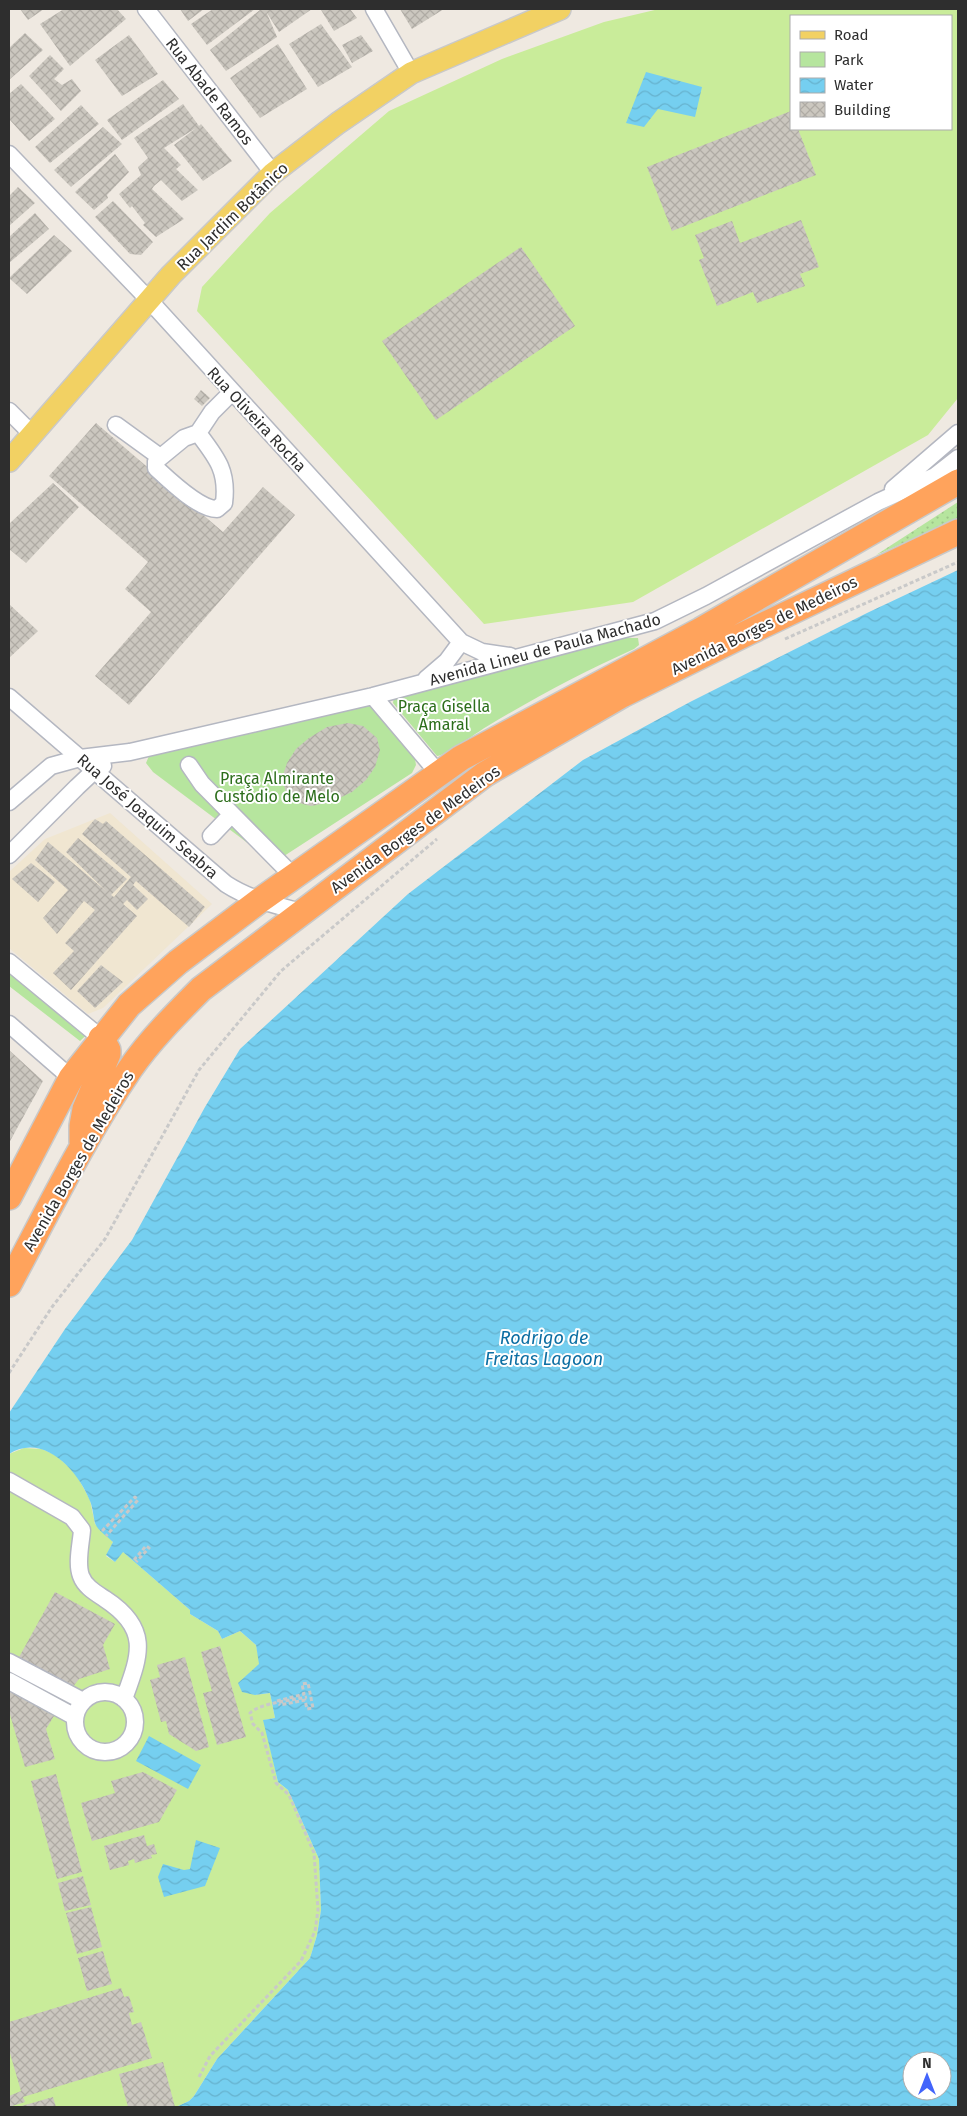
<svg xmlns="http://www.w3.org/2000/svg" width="967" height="2116" font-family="'Fira Sans',sans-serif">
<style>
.education{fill:#f0e6d1}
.grass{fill:url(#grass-dots)}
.park{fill:#b6e59e}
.pitch{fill:#c9ec9a;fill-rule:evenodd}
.water{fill:url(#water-waves);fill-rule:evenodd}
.building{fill:url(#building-cross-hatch)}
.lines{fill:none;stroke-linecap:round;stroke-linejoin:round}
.minor-casing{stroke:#b4b7c1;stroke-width:19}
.major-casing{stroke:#c9c9c9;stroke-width:24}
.highway-casing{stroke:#c9c9c9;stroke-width:28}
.path{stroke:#c9c9c9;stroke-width:3;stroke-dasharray:4 2.5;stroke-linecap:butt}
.minor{stroke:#fff;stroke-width:16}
.major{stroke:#f2d163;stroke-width:21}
.highway{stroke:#ffa35c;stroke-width:25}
.labels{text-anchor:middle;stroke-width:4;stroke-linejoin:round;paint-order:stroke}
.street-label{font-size:16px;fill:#2e2e2e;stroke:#fff}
.park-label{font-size:16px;fill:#2c6e1b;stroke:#fff}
.water-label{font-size:18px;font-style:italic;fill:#0d6fa3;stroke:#fff}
</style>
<defs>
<pattern id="grass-dots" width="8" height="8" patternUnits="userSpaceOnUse" patternTransform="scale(1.25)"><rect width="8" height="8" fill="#b6e59e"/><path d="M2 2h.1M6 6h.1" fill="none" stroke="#9dc588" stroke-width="1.8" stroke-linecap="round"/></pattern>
<pattern id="water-waves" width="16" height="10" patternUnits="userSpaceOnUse" patternTransform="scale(1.25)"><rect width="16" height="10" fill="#75cff0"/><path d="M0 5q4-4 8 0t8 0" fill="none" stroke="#66b2ce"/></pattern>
<pattern id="building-cross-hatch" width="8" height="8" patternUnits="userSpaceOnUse" patternTransform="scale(1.25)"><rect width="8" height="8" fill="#cbc7bf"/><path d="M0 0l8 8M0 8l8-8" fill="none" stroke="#afaba4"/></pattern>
</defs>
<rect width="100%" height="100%" fill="#efe9e1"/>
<!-- education -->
<path class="education" d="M110 813 212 904 103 1008 88 1014 9 948V872L45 839Z"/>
<!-- grass -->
<path class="grass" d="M958 502V520L876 555Z"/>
<!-- park -->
<path class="park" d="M623 638H638L639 645 634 649C583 672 534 698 486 727 476 733 445 756 437 756L393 703 394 696Z
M371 704 415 759 416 765 412 773 281 858 265 856 153 772 146 763 149 756Z
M9 961 92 1030 80 1041 9 986Z"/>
<!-- pitch -->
<path class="pitch" d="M659 9H958V398L928 435 633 602 484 624 197 311 202 287 270 213 389 111 502 59 604 22ZM791 16H951V129H791Z
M24 1448 42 1449 57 1456 76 1474 90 1500 95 1524 113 1542 106 1556 115 1562 122 1551 190 1610V1614L218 1631 222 1639 240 1631 256 1645 260 1664 249 1675 255 1695 270 1693 275 1718 264 1720 278 1782 288 1790 319 1859 321 1910 317 1935 310 1958 217 2059 194 2096 189 2101 176 2107H9V1454Z"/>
<!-- water -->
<path class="water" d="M646 72 702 87 695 117 658 109 644 127 626 123Z
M958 570V2107H176L189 2101 194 2096 217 2059 310 1958 317 1935 321 1910 319 1859 288 1790 278 1782 263 1720 275 1718 270 1693 255 1695 242 1692 238 1683 259 1664 256 1645 240 1631 222 1639 218 1631 190 1614V1610L123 1552 115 1562 106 1555 113 1542C108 1537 97 1530 95 1523 93 1516 93 1508 90 1501 78 1470 43 1432 9 1454V1413L65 1329 132 1240 205 1107 240 1049 408 894 583 760 690 702 867 613ZM912 2061H942V2091H912Z
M149 1736 201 1765 188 1789 136 1761Z
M196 1840 220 1848 205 1886 164 1897 158 1877 163 1864 184 1870 190 1869Z"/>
<!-- building -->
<path class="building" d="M20 9H44L28 20Z
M64 9H117L126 19 70 66 40 24Z
M180 9H204L188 21Z
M213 9H255L207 45 191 24Z
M261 9H265L277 37 226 71 210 50Z
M267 9H312L279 32 265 10Z
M322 9H350L357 18 334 31 321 10Z
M400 9H444L412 29Z
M321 24 352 67 318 87 289 44Z
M25 33 43 50 9 80V48Z
M129 35 158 74 122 96 95 60Z
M361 35 373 51 352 63 342 45Z
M278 44 307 89 260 118 230 78Z
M50 55 64 69 54 79 62 85 72 79 81 91 61 111 29 76Z
M163 80 179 99 122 140 107 120Z
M21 84 55 119 29 141 9 119V94Z
M183 104 199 126 201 124 232 161 203 181 174 145 196 128 164 148 181 165 176 169 198 190 182 201 161 180 154 186 152 189 184 219 156 237 143 225 145 223 132 206 130 208 119 194 141 175 138 167 148 158 134 138Z
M81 105 99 124 50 163 35 147Z
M791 111V129H798L816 175 672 231 647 167Z
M103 127 122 144 71 187 54 170Z
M115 154 129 172 107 195 108 198 94 210 75 192Z
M18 187 35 203 9 226V196Z
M113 201 153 242 141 255 130 254 95 217Z
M35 213 49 229 9 263V237Z
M801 220 819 267 800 274 805 286 757 303 753 292 717 306 699 260 704 258 695 235 732 221 740 243Z
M54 235 72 251 27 294 9 278Z
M521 247 575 326 436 420 382 341Z
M201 390 210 398 202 406 194 399Z
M96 423 223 532 263 487 295 515 129 705 95 676 151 612 125 589 148 562 49 476Z
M53 483 79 507 26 563 9 549V524Z
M9 604 38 631 9 658Z
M348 723 363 726 377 738 380 750 375 767 366 780 352 792 331 802 311 806 299 803 286 792 282 778 287 763 296 749 309 738 327 727Z
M95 819 103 824 106 821 205 907 189 927 136 881 133 885 148 899 137 910 127 900 123 904 137 916 71 990 53 973 74 951 65 943 95 910 84 901 57 934 43 918 68 890 35 860 48 842 106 891 66 852 78 838 127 879 111 895 114 897 131 877 82 834Z
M31 863 55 882 38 902 12 879Z
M101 965 123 982 95 1008 77 991Z
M9 1050 43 1081 9 1143Z
M55 1592 115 1624 103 1645 110 1669 79 1679 72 1688 18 1659Z
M220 1646 246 1737 217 1745 203 1693 212 1691 201 1652Z
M185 1657 209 1747 196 1751 169 1734 166 1721 161 1722 150 1680 160 1677 157 1665Z
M9 1691 54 1716 46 1729 55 1759 25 1767 9 1711Z
M143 1772 177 1790 159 1822 92 1841 81 1803 115 1793 111 1781Z
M56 1774 82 1872 57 1879 31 1781Z
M144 1835 147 1846 154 1844 157 1854 151 1855 152 1858 135 1863 134 1859 128 1861 129 1865 110 1870 104 1846Z
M83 1876 91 1905 65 1911 58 1883Z
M91 1907 102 1947 77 1954 66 1913Z
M103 1951 112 1984 87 1991 78 1958Z
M121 1988 124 1997 129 1996 134 2012 129 2013 132 2025 141 2022 152 2058 23 2097 25 2102 9 2107V2096L21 2091 9 2050V2022Z
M163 2062 175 2107H128L119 2074Z
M53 2097 56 2107H18Z"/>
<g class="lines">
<defs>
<path id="minor" d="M146 9 273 173
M374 9 411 73
M9 154 149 300 461 642 482 652 510 656
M9 411 32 434
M116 425 160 457
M198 433C217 458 228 471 224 503L217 509C199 509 170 481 156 468V461L184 438 198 433 212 412 232 392
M893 489 958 433
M426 679 447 661 461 642
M373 696 439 774
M9 697 226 884C249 899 275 905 301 912
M189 765 202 784 293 876
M9 802 51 766 80 758 130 752 373 696 655 621 706 596 878 502 935 476 958 458
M211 836 231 815
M9 855 77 787 94 771 103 766
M9 962 101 1038
M9 1024 71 1078
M9 1481 72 1517 82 1530C81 1544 76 1563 81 1576 85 1587 96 1593 105 1599 151 1629 140 1655 124 1699
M9 1662 83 1701
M9 1681 75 1717
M75 1722a30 30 0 1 1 60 0a30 30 0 1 1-60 0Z"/>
<path id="major" d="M9 461 171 275 273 173 338 123 411 73 560 9"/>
<path id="highway" d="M82 1142V1126L85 1109 108 1054V1050L101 1038
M9 1197 71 1078 129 1005 178 962 259 901 461 758 701 630 958 482
M9 1284C48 1211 84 1137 130 1069 150 1040 176 1014 201 989L485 774 622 695 747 633 958 532"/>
</defs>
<!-- minor casing -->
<use href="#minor" class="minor-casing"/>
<!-- major casing -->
<use href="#major" class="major-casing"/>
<!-- highway casing -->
<use href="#highway" class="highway-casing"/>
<!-- path -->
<path class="path" d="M785 639 958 562
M9 1373 52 1307 105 1239 199 1070 281 971 437 839
M102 1531 135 1497 138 1500 106 1536
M134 1560 146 1546 149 1548 136 1562
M277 1701 304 1694 302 1684 308 1683 313 1708 307 1709 305 1700 280 1705 279 1704
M199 2077 210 2056 301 1961 315 1931 318 1910 314 1853 289 1795 276 1783 262 1733 253 1724 250 1713C260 1703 293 1700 307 1697"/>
<!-- minor -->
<use href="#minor" class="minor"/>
<!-- major -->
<use href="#major" class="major"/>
<!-- highway -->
<use href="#highway" class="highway"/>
</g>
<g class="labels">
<!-- street labels -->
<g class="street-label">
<text transform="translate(210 91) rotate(52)" y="6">Rua Abade Ramos</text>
<text transform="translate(232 216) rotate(-44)" y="6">Rua Jardim Botânico</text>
<text transform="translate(257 419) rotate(47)" y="6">Rua Oliveira Rocha</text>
<text transform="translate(764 625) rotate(-26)" y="6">Avenida Borges de Medeiros</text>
<text transform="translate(545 649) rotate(-15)" y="6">Avenida Lineu de Paula Machado</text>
<text transform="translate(148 816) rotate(41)" y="6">Rua José Joaquim Seabra</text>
<text transform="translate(415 829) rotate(-36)" y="6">Avenida Borges de Medeiros</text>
<text transform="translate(78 1161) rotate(-60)" y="6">Avenida Borges de Medeiros</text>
</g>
<!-- park labels -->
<g class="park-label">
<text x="444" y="712">Praça Gisella<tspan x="444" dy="18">Amaral</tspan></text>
<text x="277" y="784">Praça Almirante<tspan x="277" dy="18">Custódio de Melo</tspan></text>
</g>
<!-- water labels -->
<g class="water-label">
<text x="544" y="1344">Rodrigo de<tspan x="544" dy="21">Freitas Lagoon</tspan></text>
</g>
</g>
<!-- border -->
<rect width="967" height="2116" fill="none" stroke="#2e2e2e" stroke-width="20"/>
<!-- legend -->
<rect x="790" y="15" width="162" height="115" fill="#ffffff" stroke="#ababab"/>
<rect x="800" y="31" width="25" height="8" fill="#f2d163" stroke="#ababab"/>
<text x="834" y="40" font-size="15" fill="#2e2e2e">Road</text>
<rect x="800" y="52" width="25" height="15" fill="#b6e59e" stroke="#ababab"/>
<text x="834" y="65" font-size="15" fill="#2e2e2e">Park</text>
<rect x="800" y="78" width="25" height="15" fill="url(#water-waves)" stroke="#ababab"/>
<text x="834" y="90" font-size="15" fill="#2e2e2e">Water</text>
<rect x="800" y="102" width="25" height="15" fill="url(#building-cross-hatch)" stroke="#ababab"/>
<text x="834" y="115" font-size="15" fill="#2e2e2e">Building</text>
<!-- north arrow -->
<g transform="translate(927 2076)"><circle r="24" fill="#ffffff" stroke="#ababab"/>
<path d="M0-4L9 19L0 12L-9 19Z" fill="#4264fb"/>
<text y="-8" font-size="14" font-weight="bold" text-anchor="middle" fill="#2e2e2e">N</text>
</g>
</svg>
